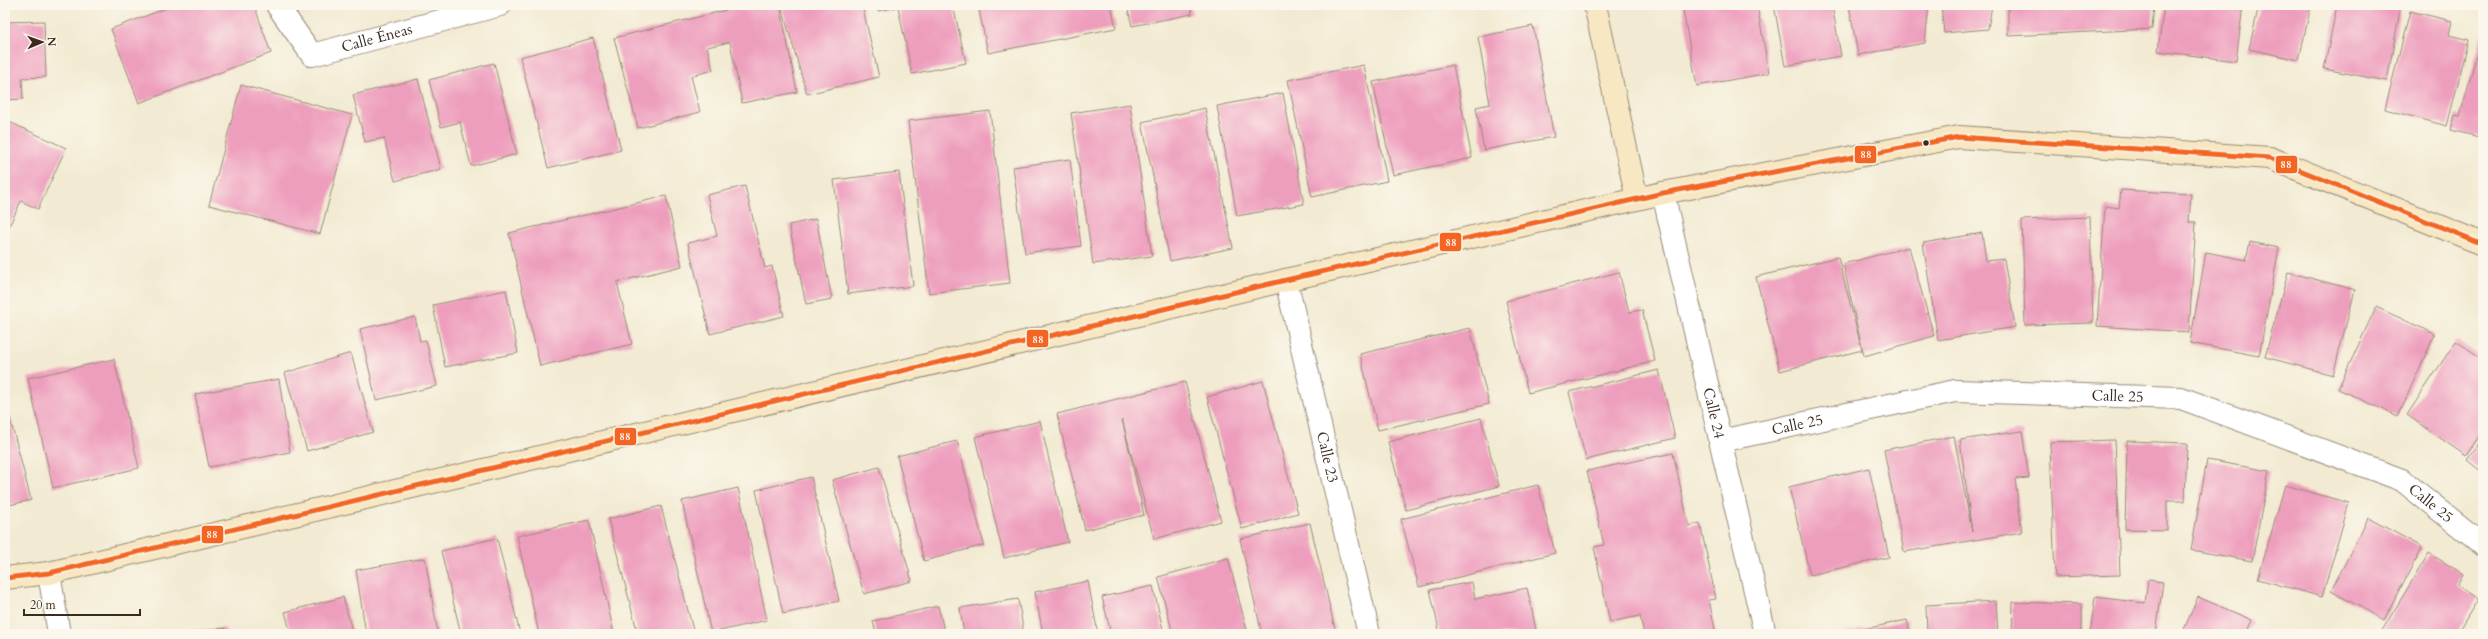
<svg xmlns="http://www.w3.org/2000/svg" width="2488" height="639" font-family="Cardo,serif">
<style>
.building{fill:#ee9ebd}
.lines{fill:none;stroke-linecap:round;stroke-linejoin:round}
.street-casing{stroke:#968a78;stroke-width:24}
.secondary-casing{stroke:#968a78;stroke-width:24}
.street{stroke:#fff;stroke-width:22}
.secondary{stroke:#f7e8c3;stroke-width:22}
.bus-1-casing{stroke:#fbf7ec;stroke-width:8}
.bus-1{stroke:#f26522;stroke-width:5}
.bus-dot{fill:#3b2a1e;stroke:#fbf7ec;stroke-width:1.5}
.labels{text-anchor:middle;stroke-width:3.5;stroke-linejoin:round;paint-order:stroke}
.street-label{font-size:15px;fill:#3b2a1e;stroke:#fbf7ec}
.line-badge{stroke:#fbf7ec;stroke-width:1.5}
.badge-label{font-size:11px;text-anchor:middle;font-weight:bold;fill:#fff}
</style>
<rect width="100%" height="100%" fill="#fbf7ec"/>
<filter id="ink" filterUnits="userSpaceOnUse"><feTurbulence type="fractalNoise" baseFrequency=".025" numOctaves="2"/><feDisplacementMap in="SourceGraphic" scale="8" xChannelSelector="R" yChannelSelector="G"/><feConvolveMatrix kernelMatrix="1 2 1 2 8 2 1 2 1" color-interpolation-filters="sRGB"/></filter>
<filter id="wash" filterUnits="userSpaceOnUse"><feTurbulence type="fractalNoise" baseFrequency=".012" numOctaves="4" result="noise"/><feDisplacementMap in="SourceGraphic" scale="16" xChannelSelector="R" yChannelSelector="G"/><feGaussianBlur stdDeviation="0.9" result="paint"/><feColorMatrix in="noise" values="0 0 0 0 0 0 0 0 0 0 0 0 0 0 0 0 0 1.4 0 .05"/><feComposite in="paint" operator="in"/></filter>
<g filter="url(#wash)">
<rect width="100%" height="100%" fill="#f2ead2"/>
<g id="blocks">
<!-- building -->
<path class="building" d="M175 5H254L271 53 139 103 111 29Z
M746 5H780L797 92 742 103 730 42 707 47 713 70 691 76 700 112 638 128 614 38Z
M781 5H862L879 77 807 94Z
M877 5H953L966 63 912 74 898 7 878 11Z
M978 5H1111L1116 28 988 53Z
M1127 5H1191L1192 14 1132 26Z
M1682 5H1757L1769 73 1697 86Z
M1774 5H1832L1841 56 1785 66Z
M1849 5H1929L1925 43 1858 55Z
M1941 5H1992L1988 29 1944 33Z
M2008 5H2154L2152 29 2008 36Z
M2164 5H2243L2236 61 2158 51Z
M2259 5H2311L2299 60 2249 49Z
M2337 5H2401L2387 81 2324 69Z
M2410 11 2452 21 2449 35 2469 40 2447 126 2385 109Z
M44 21 46 77 22 78 23 99 5 100V22Z
M1533 26 1554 137 1484 150 1476 107 1490 104 1478 37Z
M2483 31V138L2451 130 2455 115 2460 116Z
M593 38 621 150 548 168 520 57Z
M494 63 517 154 471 166 460 122 441 127 429 80Z
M1364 65 1387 181 1312 197 1288 80Z
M1453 65 1472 158 1393 175 1373 82Z
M418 79 441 169 395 181 384 138 365 142 353 95Z
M241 85 352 115 320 234 209 205Z
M1283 93 1304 204 1237 216 1217 106Z
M1130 104 1152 256 1093 264 1071 113Z
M1205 108 1233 248 1170 261 1142 122Z
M990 111 1010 283 929 293 908 121Z
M5 120 66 148 38 209 21 201 5 235Z
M1070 159 1081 246 1025 253 1013 167Z
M899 172 913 286 848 294 834 180Z
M745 186 765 268 772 266 784 316 710 334 688 243 717 236 707 195Z
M2121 190 2191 194 2189 222H2196L2189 332 2097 326 2105 206 2119 208Z
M666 196 682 266 617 282 632 344 540 366 509 233Z
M2090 217 2093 323 2025 325 2022 220Z
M816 219 832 299 806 304 789 225Z
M1982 233 1986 261 2004 259 2015 327 1938 340 1923 243Z
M2250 242 2279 248 2259 356 2190 343 2206 252 2246 260Z
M1909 247 1934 336 1864 356 1843 264Z
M1838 257 1862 350 1780 371 1756 277Z
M1619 272 1629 312 1642 310 1655 361 1528 393 1506 301Z
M2288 272 2355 290 2333 375 2265 357Z
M506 290 518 353 445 367 433 305Z
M2376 307 2435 334 2398 416 2338 389Z
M415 317 420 341 426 340 437 386 376 400 360 329Z
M1470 328 1489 404 1378 430 1360 354Z
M2456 341 2483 359V430L2466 456 2407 415Z
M351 353 373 432 307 451 285 373Z
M114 359 139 468 53 488 28 378Z
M1659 370 1675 438 1586 460 1569 392Z
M279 379 290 452 209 467 195 394Z
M1263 381 1298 513 1242 529 1207 397Z
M1185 382 1221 521 1154 539 1122 419 1144 515 1085 530 1057 414Z
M8 410 31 500 5 506V411Z
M1481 418 1499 486 1406 510 1388 442Z
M1040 421 1068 542 1004 558 975 437Z
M2022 431 2029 478 2015 479 2022 532 1904 552 1884 450 1954 436 1972 532 1960 440Z
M2483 438V473L2467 460Z
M2115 440 2120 575 2055 577 2050 442Z
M957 441 984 545 924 561 897 456Z
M2127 441 2187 443 2185 501H2167V530L2125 529Z
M1673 453 1689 526 1700 523 1716 599 1709 600 1716 634H1644L1640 616 1610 622 1594 547 1604 545 1587 471Z
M2207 460 2269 471 2252 561 2191 550Z
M879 467 912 581 864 594 832 480Z
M1869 468 1889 557 1810 575 1789 487Z
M811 477 839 601 783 614 756 490Z
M1538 485 1555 553 1419 587 1401 519Z
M2285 485 2349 503 2322 597 2258 579Z
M738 488 767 620 711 633 682 501Z
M661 506 694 634H638L608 519Z
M2368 518 2422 547 2384 620 2331 591Z
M589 520 614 634H539L517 536Z
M1310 523 1335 629 1315 634H1262L1240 539Z
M497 538 520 634H461L441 551Z
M2429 553 2463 574 2457 585 2478 599 2457 634H2380Z
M425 558 438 634H366L356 570Z
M1228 558 1248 634H1173L1158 577Z
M2148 580 2163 582 2156 634H2090L2095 597 2145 603Z
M1088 581 1098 634H1043L1035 592Z
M1472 582 1475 599 1527 588 1537 634H1440L1430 590Z
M1153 586 1164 634H1111L1102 597Z
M343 597 353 634H291L285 612Z
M2198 597 2252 620 2246 634H2182Z
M1018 599 1024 634H964L960 608Z
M1996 601 1998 634H1927L1926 605Z
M2013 602 2082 604V634H2012Z
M938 606 945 634H876L873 621Z
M1907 620 1910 634H1846V633Z
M225 628 226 634H186V633Z"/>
</g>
</g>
<g filter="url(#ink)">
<use href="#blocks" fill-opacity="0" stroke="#968a78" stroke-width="1"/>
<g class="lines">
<defs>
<g id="street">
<path id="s1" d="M277 5 312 55 500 5"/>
<path id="s2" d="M1663 193 1765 634"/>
<path id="s3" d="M1286 280 1369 634"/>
<path id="s4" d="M1720 441 1955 391 2181 398 2402 480 2483 545"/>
<path d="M49 573 59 634"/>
</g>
<path id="secondary" d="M1595 5 1637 199
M5 578 49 573 1286 280 1663 193 1959 137 2270 158 2483 244"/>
</defs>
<!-- street casing -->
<use href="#street" class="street-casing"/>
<!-- secondary casing -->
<use href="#secondary" class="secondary-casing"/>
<!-- street -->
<use href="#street" class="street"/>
<!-- secondary -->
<use href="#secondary" class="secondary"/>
<defs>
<path id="bus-1" d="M5 578 49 573 1286 280 1663 193 1959 137 2270 158 2483 244"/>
</defs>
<!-- bus-1 casing -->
<use href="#bus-1" class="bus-1-casing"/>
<!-- bus-1 -->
<use href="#bus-1" class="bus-1"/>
</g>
</g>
<!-- markers -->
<circle class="bus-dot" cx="1926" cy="143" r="3.5"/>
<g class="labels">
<!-- street labels -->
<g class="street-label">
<text dy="5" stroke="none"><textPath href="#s1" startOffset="128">Calle Éneas</textPath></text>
<text dy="5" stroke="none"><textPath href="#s4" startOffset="403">Calle 25</textPath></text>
<text dy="5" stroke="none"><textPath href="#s2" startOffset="226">Calle 24</textPath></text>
<text dy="5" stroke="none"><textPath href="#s4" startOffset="79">Calle 25</textPath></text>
<text dy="5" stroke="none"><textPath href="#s3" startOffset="182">Calle 23</textPath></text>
<text dy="5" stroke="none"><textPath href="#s4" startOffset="739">Calle 25</textPath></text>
</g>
</g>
<g class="line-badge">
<rect x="1854" y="145" width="23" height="19" rx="4" fill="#f26522"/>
<rect x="2275" y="155" width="23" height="19" rx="4" fill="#f26522"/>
<rect x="1439" y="232" width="23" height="20" rx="4" fill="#f26522"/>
<rect x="1026" y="329" width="23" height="19" rx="4" fill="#f26522"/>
<rect x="614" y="427" width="23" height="19" rx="4" fill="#f26522"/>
<rect x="201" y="525" width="23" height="19" rx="4" fill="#f26522"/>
</g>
<g class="badge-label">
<text x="1866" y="158">88</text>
<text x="2286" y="168">88</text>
<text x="1451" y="246">88</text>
<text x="1038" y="343">88</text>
<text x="625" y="440">88</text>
<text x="212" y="538">88</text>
</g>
<!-- margin -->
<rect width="2488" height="639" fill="none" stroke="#fbf7ec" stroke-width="20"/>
<!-- north arrow -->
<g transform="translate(42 42) rotate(88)" stroke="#fbf7ec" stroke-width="3" paint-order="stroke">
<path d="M0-3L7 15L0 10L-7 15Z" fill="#3b2a1e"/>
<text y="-6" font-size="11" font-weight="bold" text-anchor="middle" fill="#3b2a1e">N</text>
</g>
<!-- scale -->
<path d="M24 609v6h116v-6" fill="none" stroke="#3b2a1e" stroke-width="2"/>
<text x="30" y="609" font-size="12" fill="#3b2a1e" stroke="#fbf7ec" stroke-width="3" paint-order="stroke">20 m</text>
</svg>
